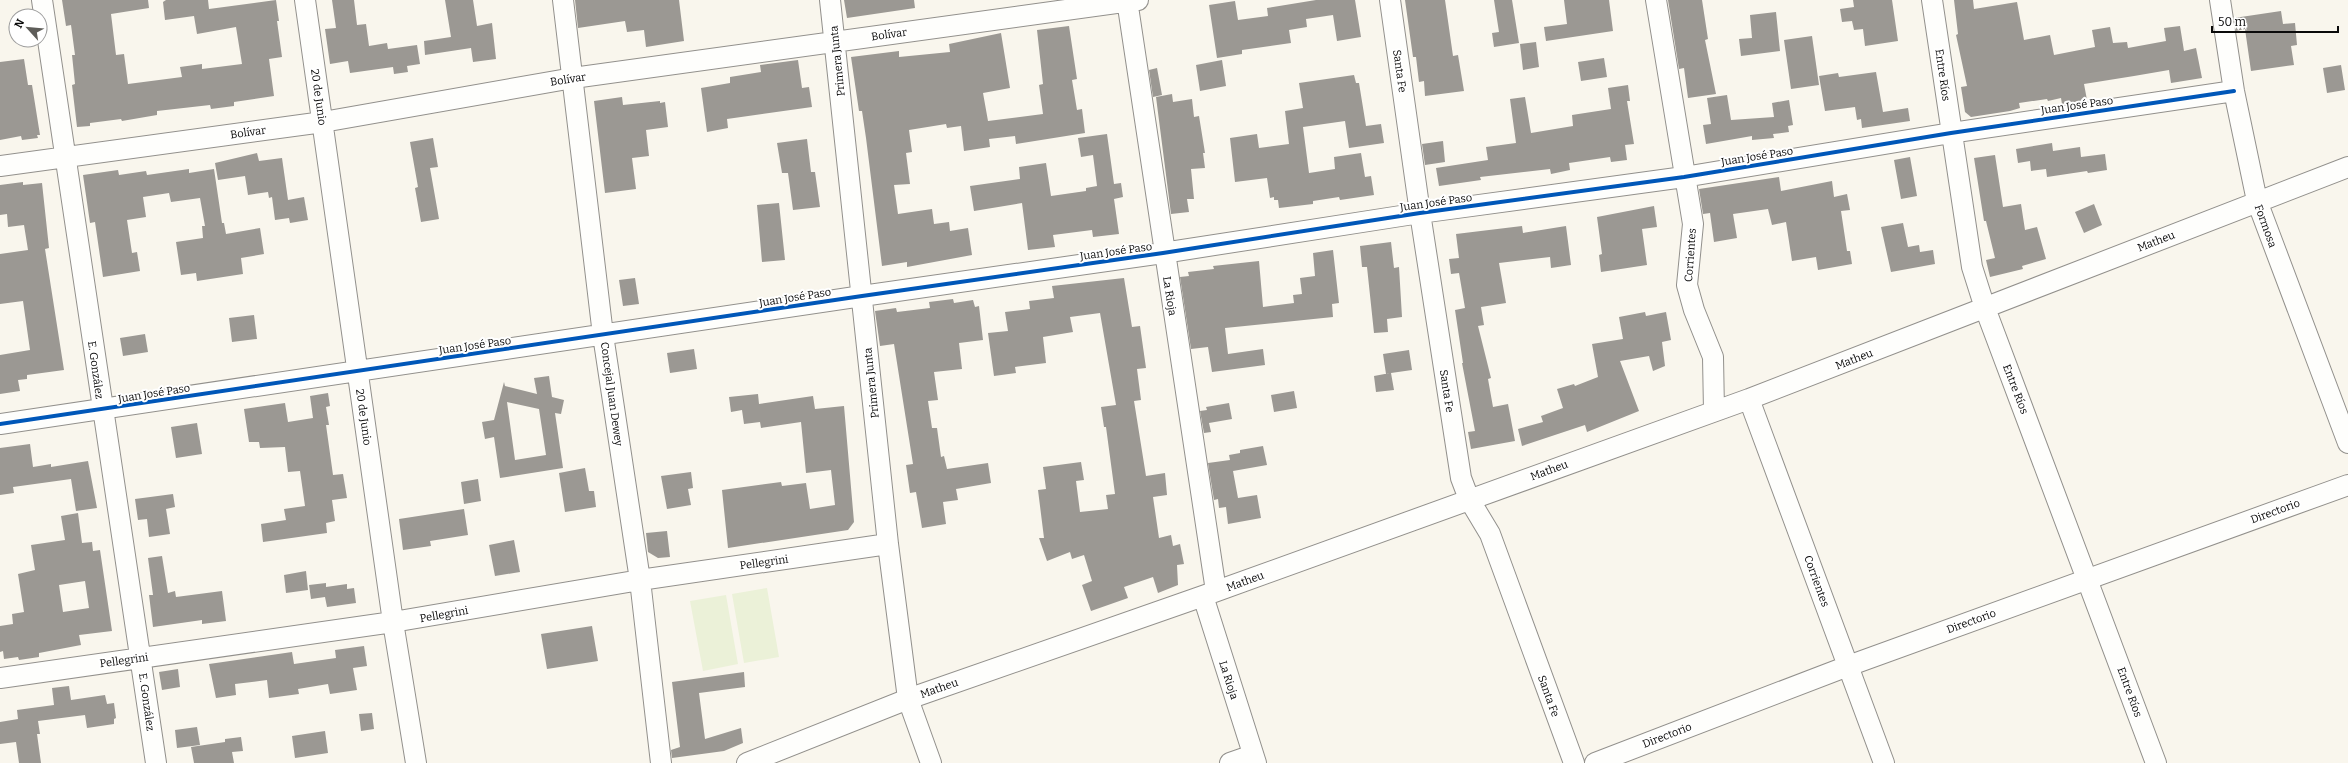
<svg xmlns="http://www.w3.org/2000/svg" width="2348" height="763" font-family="Bitter,serif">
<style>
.pitch{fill:#ebf1d8}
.building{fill:#9b9893;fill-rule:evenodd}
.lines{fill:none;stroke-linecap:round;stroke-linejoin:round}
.street-casing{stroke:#92908c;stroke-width:22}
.street{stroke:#fefefc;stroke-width:20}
.cycleway-casing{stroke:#fff;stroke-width:6}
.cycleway{stroke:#0057b8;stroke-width:4}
.labels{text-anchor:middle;stroke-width:4;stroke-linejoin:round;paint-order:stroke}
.street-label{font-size:11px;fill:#0a0a0a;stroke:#fff}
</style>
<rect width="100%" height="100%" fill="#f9f6ed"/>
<!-- pitch -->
<path class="pitch" d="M767 588 779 657 744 663 732 594Z
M726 595 738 664 703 671 690 601Z"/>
<!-- building -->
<path class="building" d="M62 0H148L149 8 111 14 116 55 124 54 128 84 182 77 180 67 202 64V69L242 64 236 27 197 34 194 16 165 20 163 2 166 0H208L209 9 276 0 279 21H277L282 57 269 59 274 96 234 102V106L211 109 210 105 157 111V115L122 121 121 119 90 123V126L77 127 72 85 75 84 72 55H75L71 25 66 26Z
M332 0H354L357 25 366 24 369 46 387 43 388 49 417 45 420 64 407 66 408 72 394 74 393 67 350 73 348 61 330 64 325 29 336 28Z
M445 0H473L477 26 492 23 496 59 473 62 471 48 425 55 424 41 451 37Z
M575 0H679L684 41 646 47 644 30 627 32 625 21 578 28Z
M844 0H914L915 8 847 18Z
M1316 0H1355L1361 37 1337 41 1333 15 1306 19 1307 27 1289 30 1291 43 1242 50V54L1217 58 1209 5 1235 1 1238 20 1268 16 1267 8Z
M1405 0H1445L1453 56 1458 55 1464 91 1425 96 1424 81 1419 82 1416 57H1413Z
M1494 0H1512L1519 43 1494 47 1492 33 1499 32Z
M1564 0H1609L1613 31 1546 41 1544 27 1567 24Z
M1668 0H1702L1708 39 1705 40 1716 94 1688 98 1684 68 1679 69Z
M1853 0H1892L1898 41 1865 46 1863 29 1854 30 1852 21 1842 22 1840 9 1854 7Z
M1954 0H1973L1974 9 2017 2 2024 40 2050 35 2054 55 2095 47 2092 30 2110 27 2113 43 2127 42 2128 48 2166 41 2164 28 2180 26 2184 51 2196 48 2202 78 2171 83 2169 70 2134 76 2084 84 2087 100 2062 104 2061 98 2048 101 2047 99 2019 103 2020 108 2010 111 1971 117 1965 112 1961 87 1967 86 1956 35 1958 34Z
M2281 11 2283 24 2295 23 2297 45 2291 46 2294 65 2251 71 2245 29 2236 31 2234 18Z
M1776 12 1780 51 1741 56 1739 39 1752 38 1750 15Z
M1069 26 1077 79 1072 80 1077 110 1082 109 1085 133 1016 144 1015 136 989 139 990 147 964 151 961 126 947 128 946 124 909 130 912 152 906 153 910 184 894 185 898 214 932 209 934 224 949 222 950 231 968 228 972 255 907 267V262L882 266 866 138 862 111H859L851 57 899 51V57L950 52 949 44 1001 33 1010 88 983 93 988 121 1043 114 1039 85 1043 84 1037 30Z
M1812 36 1819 85 1791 89 1784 40Z
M1536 42 1539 67 1523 70 1520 44Z
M1604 58 1607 77 1581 81 1578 62Z
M24 59 28 85H32L40 135H37L38 138 22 140 21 136 0 140V62Z
M798 60 802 88 809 87 812 107 727 119 728 128 707 132 701 88 730 83V77L761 72 760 65Z
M1222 60 1226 86 1200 91 1196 65Z
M2341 65 2345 90 2327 93 2323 68Z
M1157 68 1162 95 1153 97 1149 70Z
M1876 72 1883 112 1908 108 1910 121 1862 128 1861 119 1857 120 1855 107 1825 111 1819 76 1838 73 1839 77Z
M1354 75 1356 83H1359L1366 126 1381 124 1384 143 1349 148 1345 121 1303 127 1309 173 1335 169 1334 157 1361 153 1365 177 1371 176 1374 195 1340 200 1339 197 1313 201V204L1279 208 1278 200H1274V197L1270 198 1267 178 1235 182 1230 138 1257 134 1259 148 1289 144 1285 111 1303 108 1299 83Z
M1628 85 1630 101H1627L1634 144 1625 145 1627 160 1611 162 1610 157 1569 163 1570 170 1551 174 1550 169 1480 177 1481 180 1439 186 1436 168 1488 160 1486 147 1516 143 1510 99 1525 97 1531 133 1573 126 1572 115 1611 109 1608 88Z
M1172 94 1173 102 1192 99 1194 117 1199 116 1205 153H1203L1205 168 1191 169 1194 199H1187L1189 212 1171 214 1156 97Z
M1727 95 1731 120 1774 117 1772 103 1789 100 1793 125 1788 126 1789 132 1773 134 1774 138 1752 140V136L1706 144 1703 125 1711 124 1707 98Z
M622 97 623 105 660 101V103L665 102 668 127 646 130 649 156 632 158 636 189 605 193 594 101Z
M1107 134 1114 184 1121 183 1123 197 1114 199 1119 234 1093 237 1092 230 1053 235 1055 247 1028 250 1022 203 974 211 970 186 1020 179 1019 167 1046 163 1051 196 1086 191V188L1097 186 1093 155 1081 157 1078 138Z
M433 138 438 167 430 168 439 219 421 222 415 188 418 187 410 142Z
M807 139 811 172H815L820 207 793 210 788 173H782L777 143Z
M1443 141 1445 162 1425 165 1422 144Z
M2052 143 2053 151 2080 147 2081 157 2105 154 2107 170 2088 173 2087 171 2047 177 2046 169 2031 171 2030 161 2018 163 2016 149Z
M257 153 259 161 282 158 288 200 304 197 308 220 290 223 289 218 275 220 272 197 269 198 268 192 248 195 245 176 218 180 215 163Z
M1995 155 2003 207 2021 204 2025 230 2037 227 2046 259 2022 266 2023 269 1990 277 1986 260 1995 258 1986 221H1984L1974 158Z
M1910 157 1917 196 1901 199 1894 160Z
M189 169V173L214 169 222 223H224L226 234 260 228 264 254 241 258 243 274 197 281 196 273 181 275 176 242 203 238 202 226H205L200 198 171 202 169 193 143 197 146 217 127 220 132 253 137 252 140 271 103 277 95 222 90 223 83 175 118 170 119 175 146 171 147 175Z
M1779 177 1781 191 1832 181 1834 197 1847 194 1850 210 1841 211 1847 251H1850L1852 264 1818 270 1816 257 1792 261 1786 222 1772 225 1768 209 1733 214 1737 238 1714 242 1710 213 1703 214 1699 189Z
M23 182V185L42 183 49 248 45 249 64 370 27 375V379L18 380 20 391 0 394V355L30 350 23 301 0 304V254L28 250 24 225 8 227 7 214 0 215V185Z
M779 203 785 260 762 262 757 205Z
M2094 204 2102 225 2084 233 2075 212Z
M1654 206 1657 227 1642 229 1647 265 1601 272 1599 255 1602 254 1597 217Z
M1903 223 1908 247 1919 245 1920 252 1933 250 1935 264 1891 272 1881 227Z
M1522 226 1523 233 1566 226 1571 265 1551 268 1550 257 1499 263 1506 303 1481 307 1484 325 1478 326 1491 378 1488 379 1493 407 1508 404 1515 441 1471 449 1468 432 1475 431 1462 363H1463L1455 310 1465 308 1459 273 1451 274 1449 259 1459 258 1456 234Z
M1391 242 1394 268 1399 267 1402 317 1387 319 1388 332 1374 333 1367 267H1362L1360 246Z
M1333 250 1339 303 1332 304 1333 317 1225 328 1228 354 1263 349 1265 365 1212 372 1208 347 1191 349 1180 277 1189 276 1188 272 1214 269 1213 266 1259 261 1263 307 1294 303 1293 295 1302 294 1300 278 1315 276 1313 253Z
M635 278 639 304 623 306 619 280Z
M1124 278 1132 327 1140 326 1146 368 1137 369 1141 400 1134 401 1146 476 1165 473 1167 495 1153 497 1159 538 1171 535 1173 546 1180 544 1184 564 1177 565 1178 585 1158 593 1153 577 1124 587 1128 598 1091 611 1082 585 1092 581 1084 555 1072 559 1070 552 1047 561 1039 538H1044L1038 490 1046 489 1043 467 1081 462 1084 480 1076 481 1080 512 1108 509 1106 495 1115 494 1106 427H1104L1101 407 1116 405 1100 313 1070 317 1073 332 1043 337 1046 363 1015 367 1016 373 994 376 988 333 1008 331 1005 312 1030 309 1029 301 1054 298 1052 286Z
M953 299 954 303 973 300 975 307 979 306 983 340 959 343 962 369 934 372 938 400 928 401 932 428H937L941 457 944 456 947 469 988 463 991 483 956 489 958 500 943 502 946 524 922 528 916 492 910 493 906 465 913 464 894 344 880 346 875 311 896 308 897 312 930 308 929 302Z
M1645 312 1646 316 1666 312 1671 340 1662 342 1665 366 1653 371 1649 356 1620 361 1639 411 1587 432 1585 425 1522 446 1518 429 1543 422 1541 416 1563 408 1557 389 1574 384 1575 386 1598 377 1592 344 1623 339 1619 317Z
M254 315 257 339 232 342 229 318Z
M145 334 148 352 123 356 120 338Z
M694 349 697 369 670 373 667 353Z
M1409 350 1412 370 1391 373 1394 390 1376 392 1374 376 1390 373 1386 374 1383 354Z
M549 376 552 397 564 400 561 414 555 413 563 468 500 478 494 437 485 439 482 422 494 420 504 382 505 386 537 394 534 378ZM507 402 539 409 546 455 515 460Z
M1294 391 1297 408 1274 412 1271 395Z
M328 393 330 406 326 407 329 425H326L333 475 343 474 347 498 332 500 335 521 326 523 327 533 263 542 261 524 286 520 284 509 305 506 300 471 288 472 285 447 260 448 259 442H249L244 409 285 403 288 422 313 418 310 396Z
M758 394 759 404 813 396 815 409 844 406 854 522 848 530 728 548 722 490 781 482 782 486 806 483 810 509 835 505 831 470 806 473 801 422 761 428 760 422 744 424 742 410 731 412 729 397Z
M1229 403 1232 419 1209 423 1211 432 1204 433 1200 411 1207 410 1206 407Z
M197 423 202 454 176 458 171 427Z
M30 444 33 467 51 464V467L88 461 97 508 76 511 71 479 13 487 14 493 0 495V448Z
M1263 446 1267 465 1233 471 1238 498 1257 495 1261 518 1228 524 1226 507 1219 508 1218 499 1214 500 1208 463 1230 460 1229 455 1240 453V450Z
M585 468 589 491H594L596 507 565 512 559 473Z
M691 472 693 488 688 489 691 505 667 509 661 476Z
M478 479 481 501 464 504 461 482Z
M173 494 175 507 166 509 170 534 149 537 147 519 138 520 135 499Z
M464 509 468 535 430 541 431 546 403 550 399 519Z
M78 513 82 543 92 542 93 551 100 550 112 631 79 635 81 645 39 653V657L19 660 18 657 4 659 3 651 0 652V626L13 624 12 614 24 612 18 574 35 570 31 545 65 540 61 516ZM85 581 89 608 63 612 59 585Z
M667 531 670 557 658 558 648 552 646 533Z
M514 540 520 572 495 576 489 545Z
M162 556 168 593 175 591 176 597 222 591 226 621 202 624V620L153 627 149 595H153L148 558Z
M306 571 308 590 286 593 284 575Z
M326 583V587L347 584V589L354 588 356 603 327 607 325 597 311 599 309 585Z
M592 626 598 661 547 669 541 634Z
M364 646 367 666 353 668 357 690 330 694 328 684 298 689 299 694 269 698 267 680 235 684 236 695 216 698 209 664 292 652 294 664 336 658 335 650Z
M178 669 180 687 162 690 159 672Z
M744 672 745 687 699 693 705 739 741 728 743 743 724 751 672 758 671 750 680 747 672 682Z
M69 686 71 700 105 695 107 704 114 703 116 718 114 719V724L87 728 85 715 38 721 40 734H37L41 763H19L16 742 0 744V722L18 719 17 710 54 705 52 688Z
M372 713 374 729 361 731 359 714Z
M197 727 200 745 177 748 175 730Z
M325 731 328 753 295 758 292 736Z
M241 737 243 751 232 752 234 763H194L191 747 225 742V739Z"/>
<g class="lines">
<defs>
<path id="street" d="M42 0 156 763
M305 0 393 622 416 763
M563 0 603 335 640 580 661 763
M830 0 888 544 908 699 931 763
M1127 0 1216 591
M1390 0 1420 213 1461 478 1469 499 1490 534 1574 763
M1656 0 1693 224 1687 285 1694 310 1713 357 1714 411
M1932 0 1972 267 1985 308 2156 763
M2220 0 2234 91 2257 201 2348 443
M0 166 323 122 573 78 1138 0
M1749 399 1884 763
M0 424 862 296 1163 253 1420 213 1684 177 1951 133 2234 91
M1203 596 1256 763
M0 678 393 622 640 580 888 544
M747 763 908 699 1203 596 1749 399 2348 167
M1230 763 1253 755
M1595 763 1848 666 2348 485"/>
</defs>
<!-- street casing -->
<use href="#street" class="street-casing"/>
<!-- street -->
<use href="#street" class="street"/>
<defs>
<path id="cycleway" d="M0 424 862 296 1163 253 1420 213 1684 177 1951 133 2234 91"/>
</defs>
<!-- cycleway casing -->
<use href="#cycleway" class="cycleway-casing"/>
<!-- cycleway -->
<use href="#cycleway" class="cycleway"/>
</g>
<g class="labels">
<!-- street labels -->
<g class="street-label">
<text transform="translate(889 34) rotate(-8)" y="4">Bolívar</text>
<text transform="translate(837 61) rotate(-96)" y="4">Primera Junta</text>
<text transform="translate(1400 71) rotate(82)" y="4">Santa Fe</text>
<text transform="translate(1943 75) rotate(82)" y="4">Entre Ríos</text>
<text transform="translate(568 79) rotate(-9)" y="4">Bolívar</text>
<text transform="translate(319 97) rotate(82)" y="4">20 de Junio</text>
<text transform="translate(2077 105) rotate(-8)" y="4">Juan José Paso</text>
<text transform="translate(248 132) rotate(-8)" y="4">Bolívar</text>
<text transform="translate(1757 156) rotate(-9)" y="4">Juan José Paso</text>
<text transform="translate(1436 202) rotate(-8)" y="4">Juan José Paso</text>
<text transform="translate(2266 226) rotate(70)" y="4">Formosa</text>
<text transform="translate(2156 241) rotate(-21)" y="4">Matheu</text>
<text transform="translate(1116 251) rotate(-8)" y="4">Juan José Paso</text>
<text transform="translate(1690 255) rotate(-86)" y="4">Corrientes</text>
<text transform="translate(1170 296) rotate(81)" y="4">La Rioja</text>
<text transform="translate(795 297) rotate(-9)" y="4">Juan José Paso</text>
<text transform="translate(475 345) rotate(-8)" y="4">Juan José Paso</text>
<text transform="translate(1854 359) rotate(-21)" y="4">Matheu</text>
<text transform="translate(96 370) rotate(82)" y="4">E. González</text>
<text transform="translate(871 383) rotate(-96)" y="4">Primera Junta</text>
<text transform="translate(2016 389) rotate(69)" y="4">Entre Ríos</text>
<text transform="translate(1447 391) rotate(81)" y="4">Santa Fe</text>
<text transform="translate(154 393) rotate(-9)" y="4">Juan José Paso</text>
<text transform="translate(612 394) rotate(82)" y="4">Concejal Juan Dewey</text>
<text transform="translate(364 417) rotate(82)" y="4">20 de Junio</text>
<text transform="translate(1549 470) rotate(-20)" y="4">Matheu</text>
<text transform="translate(2275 511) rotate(-20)" y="4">Directorio</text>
<text transform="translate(764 562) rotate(-8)" y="4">Pellegrini</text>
<text transform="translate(1245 581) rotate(-20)" y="4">Matheu</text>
<text transform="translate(1817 581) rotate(70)" y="4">Corrientes</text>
<text transform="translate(444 614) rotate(-10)" y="4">Pellegrini</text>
<text transform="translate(1971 621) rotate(-20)" y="4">Directorio</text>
<text transform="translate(124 660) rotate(-8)" y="4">Pellegrini</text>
<text transform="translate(1229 680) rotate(72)" y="4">La Rioja</text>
<text transform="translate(939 688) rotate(-19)" y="4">Matheu</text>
<text transform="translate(2130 692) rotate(70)" y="4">Entre Ríos</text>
<text transform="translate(1549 696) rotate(70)" y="4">Santa Fe</text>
<text transform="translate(147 702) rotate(82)" y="4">E. González</text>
<text transform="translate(1667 735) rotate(-21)" y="4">Directorio</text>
</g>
</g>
<!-- north arrow -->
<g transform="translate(28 28) rotate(297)"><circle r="19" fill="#ffffff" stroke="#9d9d9d"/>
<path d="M0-3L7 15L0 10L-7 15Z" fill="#5e5d59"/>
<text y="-6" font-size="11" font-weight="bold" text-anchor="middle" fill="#0a0a0a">N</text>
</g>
<!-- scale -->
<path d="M2212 26v6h126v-6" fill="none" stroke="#0a0a0a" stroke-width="2"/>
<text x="2218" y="26" font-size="12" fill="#0a0a0a" stroke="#ffffff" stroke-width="3" paint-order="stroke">50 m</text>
</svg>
